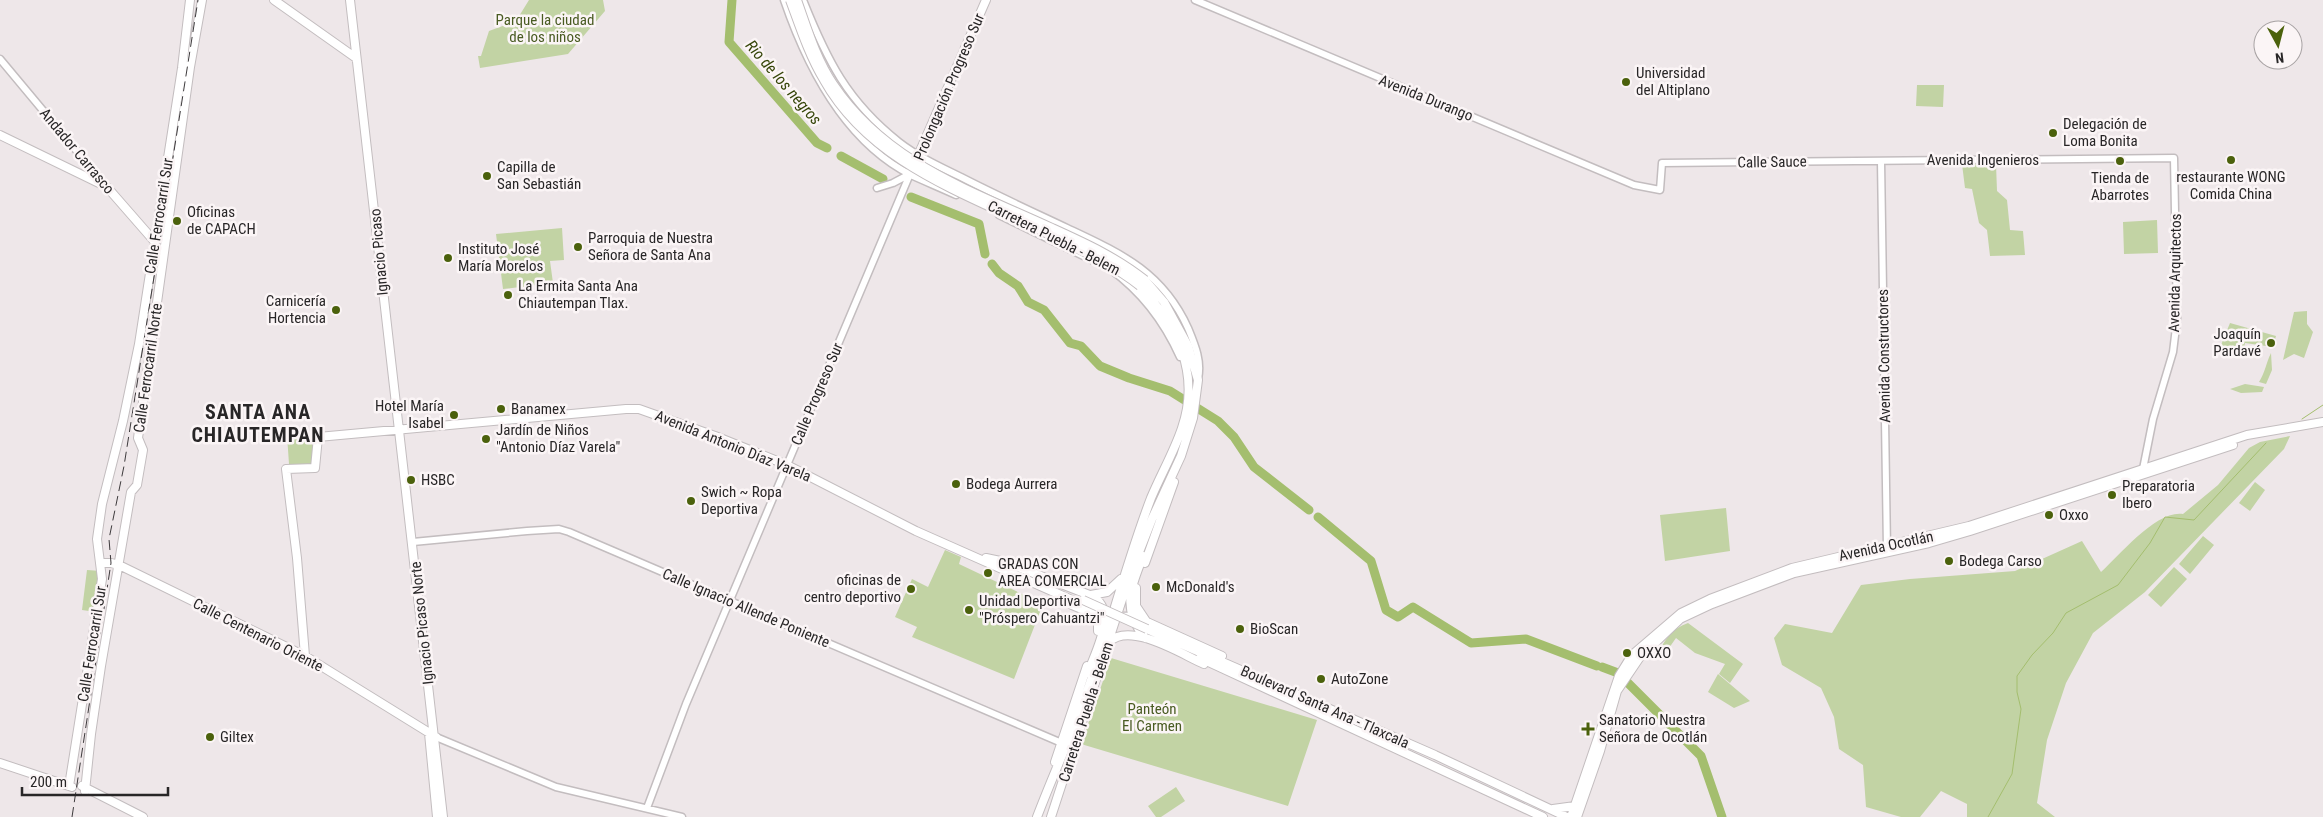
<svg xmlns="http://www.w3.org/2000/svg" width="2323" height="817" font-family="'Roboto Condensed',sans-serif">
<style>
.green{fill:#c2d3a4}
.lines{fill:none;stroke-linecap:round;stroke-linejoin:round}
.stream{stroke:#a4be6e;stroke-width:1}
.river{stroke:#a4be6e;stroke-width:9}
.minor-casing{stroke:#c3bdbf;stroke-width:9}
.major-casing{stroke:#c3bdbf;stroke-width:10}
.minor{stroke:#fff;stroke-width:6}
.major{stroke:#fff;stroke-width:8}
.rail{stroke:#3d3a3c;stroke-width:1;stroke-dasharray:10 5;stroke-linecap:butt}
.major-bridge-casing{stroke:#c3bdbf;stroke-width:10;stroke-linecap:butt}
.major-bridge{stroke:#fff;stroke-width:8}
.poi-dot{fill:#4b610c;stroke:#fbf5f6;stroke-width:2}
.labels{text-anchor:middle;stroke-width:5;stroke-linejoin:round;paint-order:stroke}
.park-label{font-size:15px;fill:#495b22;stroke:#fbf5f6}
.poi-label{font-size:15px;fill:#282627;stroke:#fbf5f6;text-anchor:start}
.street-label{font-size:15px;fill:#282627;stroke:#fbf5f6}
.water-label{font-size:16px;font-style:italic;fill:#354508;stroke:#fbf5f6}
.district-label{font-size:20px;font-weight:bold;letter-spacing:1px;fill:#282627;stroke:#fbf5f6}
</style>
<rect width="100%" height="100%" fill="#eee7e9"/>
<!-- green -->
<path class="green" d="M529 0H603L605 11 568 54 480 68 478 56H481L489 31 516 21Z
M1917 85H1944L1943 107 1916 106Z
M1962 164H1996L1997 191 2007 200 2010 230 2023 231 2025 255 1990 256 1987 230 1979 223 1972 189 1965 188Z
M2157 220 2158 253 2124 254 2123 222Z
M562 228 564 260 550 261 553 283 503 289 496 234Z
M2307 311V324L2313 332 2304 358 2294 354 2283 360 2294 312Z
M2230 323 2276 336 2273 347 2245 343 2243 356 2219 350Z
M2271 353 2272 370 2266 384 2259 382C2265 373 2266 363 2271 353Z
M2245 384 2264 387 2262 392 2241 393 2230 389Z
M315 433 314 467 289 464 287 435 306 437 307 434Z
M2290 436 2284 449 2145 592 2093 633 2066 683 2047 740 2037 803 2055 817H1967V804L1941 791 1920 817H1901L1866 807 1863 765 1839 749 1834 717 1821 688 1782 665 1774 638 1785 624 1832 633 1861 585 1910 579 2015 571 2082 541 2101 572C2120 555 2156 510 2183 514L2218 485 2249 448 2260 442Z
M2255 482 2265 490 2250 511 2239 503Z
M1726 508 1730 551 1665 561 1660 515Z
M2203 536 2214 545 2190 574 2179 564Z
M945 550 961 557 959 564 1043 604 1014 679 912 637 917 627 895 617 912 579 928 587Z
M2174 567 2187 579 2161 607 2148 595Z
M87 570 101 571 96 612 82 610Z
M1688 623 1743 664 1730 683 1719 674 1725 664 1695 653 1676 638 1662 658 1656 657C1664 641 1671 629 1688 623Z
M1111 658 1317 720 1288 806 1081 744Z
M1718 674 1750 701 1734 708 1708 692Z
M1176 787 1185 801 1161 817H1156L1148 806Z"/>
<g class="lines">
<!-- stream -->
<path class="stream" d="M2302 419 2323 405
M1988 817 2012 774 2021 709 2017 692V676L2032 655 2053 633 2066 613 2118 585 2150 543 2165 517 2194 520 2266 443"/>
<!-- river -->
<path class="river" d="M732 0 729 42 817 143 827 148
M841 156 883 179
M911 197 979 224 985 254
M992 264 999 273 1018 286 1028 302 1044 310 1070 343 1081 346 1100 366 1129 378 1170 391 1218 421 1234 437 1254 467 1309 510
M1318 517 1371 561 1386 610 1398 617 1413 607 1471 643 1526 639 1597 666
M1602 667 1618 673 1701 756 1722 817"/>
<defs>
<path id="minor" d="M784 0C807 67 844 141 911 175 926 182 941 188 956 195
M803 0C827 60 847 101 899 142 917 156 940 167 961 177 996 195 1031 211 1067 228 1120 253 1162 271 1188 328 1195 345 1202 361 1198 379
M1195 0 1634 185 1660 190 1662 163 2174 158 2177 319 2173 352 2153 419 2142 474
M0 59 106 186
M907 148 909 160
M1881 161 1887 549
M877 188 893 183 910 174
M999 215 1110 269C1142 292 1164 321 1180 357
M413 542 527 531 559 529 569 532 1064 744
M436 737 556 787 682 817
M647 808 686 704 910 174V170"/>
<path id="major" d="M274 0 356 58
M350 0 443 817
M0 135 107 187 155 242
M910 174 986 0
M1143 556C1131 588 1121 608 1145 638
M986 558 1005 562 1092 596C1119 611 1095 652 1088 673
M101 563H111L119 565 305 656 436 737
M1145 563 1174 482
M1136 588V606L1146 621
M1091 595 1107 592 1121 579
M1072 605 1099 616
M1094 615 1098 621V631
M1117 616 1136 617 1222 656
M1147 629 1435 755 1567 817
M1109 642C1130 621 1181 654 1204 664
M1104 643C1119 594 1133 545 1151 498 1161 474 1174 452 1182 428 1201 373 1177 326 1140 286
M305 656 297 558 286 469 315 468 318 437 626 409H639L715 436 787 465 916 531 1081 604
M1200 658 1543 817
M429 733 437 817
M1055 762 1087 666
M0 763 72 787
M69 786 102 579 97 539 102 504 123 421 139 344 182 68 190 0
M82 786 143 817
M85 791 91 734 101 666 131 492 137 485 143 450 138 438 190 67 202 0
M1553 809 1575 806
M1037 817C1056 767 1079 719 1095 668
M1051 817 1130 575 1152 519 1181 456 1193 418 1198 380 1188 346 1164 302 1145 280
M1571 817 1619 676 1632 655 1681 613 1710 599 1792 568 1969 526 2247 435 2323 422
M1577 817 1600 751 1617 691 1640 657 1680 619 1712 604 1794 573 1929 543 1970 531 2233 445"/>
</defs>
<!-- minor casing -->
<use href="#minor" class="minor-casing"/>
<!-- major casing -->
<use href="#major" class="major-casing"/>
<!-- minor -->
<use href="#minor" class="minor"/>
<!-- major -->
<use href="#major" class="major"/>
<!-- rail -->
<path class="rail" d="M72 817 111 563 109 539 124 466 198 0"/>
<defs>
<path id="major-bridge" d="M790 0C800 27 809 55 824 80 871 164 967 194 1048 234 1080 250 1112 264 1140 286
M797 0C807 28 816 59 833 84 886 163 970 190 1052 228 1085 243 1116 257 1145 280
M1083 600 1147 629"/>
</defs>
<!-- major-bridge casing -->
<use href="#major-bridge" class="major-bridge-casing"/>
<!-- major-bridge -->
<use href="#major-bridge" class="major-bridge"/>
</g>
<!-- markers -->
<g class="poi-dot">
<circle cx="1626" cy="82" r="5"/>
<circle cx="2053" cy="133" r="5"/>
<circle cx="2231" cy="160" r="5"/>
<circle cx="2120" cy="161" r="5"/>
<circle cx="487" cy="176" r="5"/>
<circle cx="177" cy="221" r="5"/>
<circle cx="578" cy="247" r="5"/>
<circle cx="448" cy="258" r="5"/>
<circle cx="508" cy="295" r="5"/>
<circle cx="336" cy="310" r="5"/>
<circle cx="2271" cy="343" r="5"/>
<circle cx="501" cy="409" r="5"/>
<circle cx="454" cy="415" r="5"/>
<circle cx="486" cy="439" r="5"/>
<circle cx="411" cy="480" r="5"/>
<circle cx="956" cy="484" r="5"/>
<circle cx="2112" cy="495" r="5"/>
<circle cx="691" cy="501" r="5"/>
<circle cx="2049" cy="515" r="5"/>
<circle cx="1949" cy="561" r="5"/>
<circle cx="988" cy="573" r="5"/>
<circle cx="1156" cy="587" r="5"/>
<circle cx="911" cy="589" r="5"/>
<circle cx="969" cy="610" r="5"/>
<circle cx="1240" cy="629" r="5"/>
<circle cx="1627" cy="653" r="5"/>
<circle cx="1321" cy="679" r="5"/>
<path d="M1585.5 721.5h5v5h5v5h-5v5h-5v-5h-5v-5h5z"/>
<circle cx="210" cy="737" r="5"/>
</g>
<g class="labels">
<!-- park labels -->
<g class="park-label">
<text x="545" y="25">Parque la ciudad<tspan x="545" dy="17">de los niños</tspan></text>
<text x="1152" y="714">Panteón<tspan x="1152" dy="17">El Carmen</tspan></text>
</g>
<!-- poi labels -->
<g class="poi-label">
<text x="1636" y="78">Universidad<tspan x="1636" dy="17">del Altiplano</tspan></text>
<text x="2063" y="129">Delegación de<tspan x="2063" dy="17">Loma Bonita</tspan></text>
<text x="497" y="172">Capilla de<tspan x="497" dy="17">San Sebastián</tspan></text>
<text x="2231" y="182" text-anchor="middle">restaurante WONG<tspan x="2231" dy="17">Comida China</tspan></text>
<text x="2120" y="183" text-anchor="middle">Tienda de<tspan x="2120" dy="17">Abarrotes</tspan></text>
<text x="187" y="217">Oficinas<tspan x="187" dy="17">de CAPACH</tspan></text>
<text x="588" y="243">Parroquia de Nuestra<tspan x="588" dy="17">Señora de Santa Ana</tspan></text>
<text x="458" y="254">Instituto José<tspan x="458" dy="17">María Morelos</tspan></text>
<text x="518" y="291">La Ermita Santa Ana<tspan x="518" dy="17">Chiautempan Tlax.</tspan></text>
<text x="326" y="306" text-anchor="end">Carnicería<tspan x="326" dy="17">Hortencia</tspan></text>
<text x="2261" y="339" text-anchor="end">Joaquín<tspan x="2261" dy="17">Pardavé</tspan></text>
<text x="444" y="411" text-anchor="end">Hotel María<tspan x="444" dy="17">Isabel</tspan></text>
<text x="511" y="414">Banamex</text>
<text x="496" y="435">Jardín de Niños<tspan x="496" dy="17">"Antonio Díaz Varela"</tspan></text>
<text x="421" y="485">HSBC</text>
<text x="966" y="489">Bodega Aurrera</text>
<text x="2122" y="491">Preparatoria<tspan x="2122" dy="17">Ibero</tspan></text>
<text x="701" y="497">Swich ~ Ropa<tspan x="701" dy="17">Deportiva</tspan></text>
<text x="2059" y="520">Oxxo</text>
<text x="1959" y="566">Bodega Carso</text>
<text x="998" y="569">GRADAS CON<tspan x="998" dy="17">AREA COMERCIAL</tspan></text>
<text x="901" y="585" text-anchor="end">oficinas de<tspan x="901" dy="17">centro deportivo</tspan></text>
<text x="1166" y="592">McDonald's</text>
<text x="979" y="606">Unidad Deportiva<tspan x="979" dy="17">"Próspero Cahuantzi"</tspan></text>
<text x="1250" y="634">BioScan</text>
<text x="1637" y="658">OXXO</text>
<text x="1331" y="684">AutoZone</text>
<text x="1599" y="725">Sanatorio Nuestra<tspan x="1599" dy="17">Señora de Ocotlán</tspan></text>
<text x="220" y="742">Giltex</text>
</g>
<!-- street labels -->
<g class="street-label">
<text transform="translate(949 87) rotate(-67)" y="5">Prolongación Progreso Sur</text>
<text transform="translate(1426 98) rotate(22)" y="5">Avenida Durango</text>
<text transform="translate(77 151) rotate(50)" y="5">Andador Carrasco</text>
<text x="1983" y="165">Avenida Ingenieros</text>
<text transform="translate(1772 162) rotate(-1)" y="5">Calle Sauce</text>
<text transform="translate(159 216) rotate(-81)" y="5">Calle Ferrocarril Sur</text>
<text transform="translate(1054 238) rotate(27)" y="5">Carretera Puebla - Belem</text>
<text transform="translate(379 252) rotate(-95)" y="5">Ignacio Picaso</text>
<text transform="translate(2175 273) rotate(-89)" y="5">Avenida Arquitectos</text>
<text transform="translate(1884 356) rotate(-91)" y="5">Avenida Constructores</text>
<text transform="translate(148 368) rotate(-82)" y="5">Calle Ferrocarril Norte</text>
<text transform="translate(817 394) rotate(-67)" y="5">Calle Progreso Sur</text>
<text transform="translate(733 446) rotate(22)" y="5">Avenida Antonio Díaz Varela</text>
<text transform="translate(1886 546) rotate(-12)" y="5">Avenida Ocotlán</text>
<text transform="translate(746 608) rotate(23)" y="5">Calle Ignacio Allende Poniente</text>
<text transform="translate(422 623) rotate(-96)" y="5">Ignacio Picaso Norte</text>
<text transform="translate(258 635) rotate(27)" y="5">Calle Centenario Oriente</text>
<text transform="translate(92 644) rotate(-81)" y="5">Calle Ferrocarril Sur</text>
<text transform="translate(1325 707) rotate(24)" y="5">Boulevard Santa Ana - Tlaxcala</text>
<text transform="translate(1086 712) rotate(-72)" y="5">Carretera Puebla - Belem</text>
</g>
<!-- water labels -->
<g class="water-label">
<text transform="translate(784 82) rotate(49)" y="6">Rio de los negros</text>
</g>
<!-- district labels -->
<g class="district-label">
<text x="258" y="419">SANTA ANA<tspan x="258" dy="23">CHIAUTEMPAN</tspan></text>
</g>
</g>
<!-- north arrow -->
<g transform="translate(2278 45) rotate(173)"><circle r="24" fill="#fbf5f6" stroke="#a7a2a3"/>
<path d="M0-4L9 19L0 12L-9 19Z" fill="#4b610c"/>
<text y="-8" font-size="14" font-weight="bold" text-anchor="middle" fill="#282627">N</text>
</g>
<!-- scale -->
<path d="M22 787v8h146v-8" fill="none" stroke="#282627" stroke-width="2.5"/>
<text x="30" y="787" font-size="15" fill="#282627" stroke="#fbf5f6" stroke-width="4" paint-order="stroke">200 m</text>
</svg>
